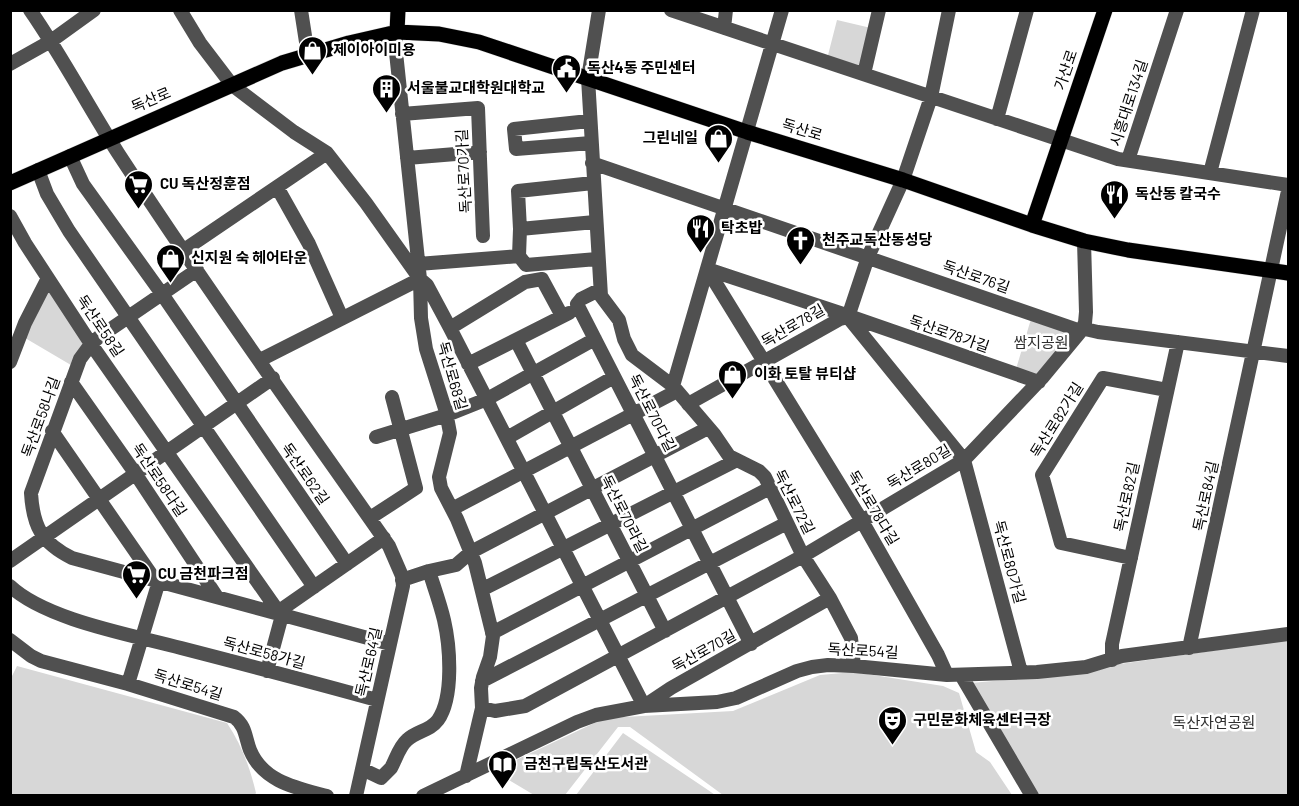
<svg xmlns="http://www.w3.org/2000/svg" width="1299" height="806" font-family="Barlow,'Noto Sans KR',sans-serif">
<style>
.green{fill:#d7d7d7}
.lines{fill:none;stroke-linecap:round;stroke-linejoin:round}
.major-casing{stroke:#dbdbdb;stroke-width:16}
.minor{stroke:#505050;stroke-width:14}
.major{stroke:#000;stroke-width:15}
.labels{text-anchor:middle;stroke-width:5;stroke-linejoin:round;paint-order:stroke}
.poi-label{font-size:15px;font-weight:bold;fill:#000;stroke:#fff;text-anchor:start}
.street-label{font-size:15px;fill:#000;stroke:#fff}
.park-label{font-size:15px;fill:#2e2e2e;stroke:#fff}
</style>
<rect width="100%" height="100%" fill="#fff"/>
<!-- green -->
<path class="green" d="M837 20 871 28 861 69 827 59Z
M51 282 91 344 76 368 20 335Z
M1031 319 1072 332 1037 375 1016 369Z
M1288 640V795H1038L971 683 1083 673 1113 665Z
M17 666 227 723C241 744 250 767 256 793L254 796 11 795 10 680Z
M854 672 943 686 959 693 976 752 990 762 1012 795H723L630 727H618L565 795H534L499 774 516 760 605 718 733 711 820 675Z
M623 733 708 790 715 795H576Z"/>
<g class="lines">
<defs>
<path id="major" d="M397 32 398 10
M10 183 282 63 349 43 397 32 439 34 479 42 747 132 903 180 1032 225 1084 241 1128 250 1288 273
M1032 225 1105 10"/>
</defs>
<!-- major casing -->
<use href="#major" class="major-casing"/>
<!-- minor -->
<path class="minor" d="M30 10C62 56 88 106 118 153 205 286 298 416 389 546L402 576 403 586 356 796
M180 10 200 43 232 85 294 132 327 153 366 203 420 279 421 318 426 349 446 412 450 433 439 477 441 488 457 519 475 563 493 636 490 657 483 677 481 688 482 708 466 776
M301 10 308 55
M599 10 588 78 601 296 619 320 624 339 632 355 673 386 714 434 729 456 759 471 765 477 803 556 830 598 851 638 854 666
M671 10 1118 159 1288 185
M724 28 726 10
M397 32 395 43 420 279 427 285 450 328 644 706 671 688 830 598
M10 64 51 41 94 10
M864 74 879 10
M402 114 478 108 483 236
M997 119 1027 10
M589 121 514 129 516 149 591 143
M70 156 83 184 162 294 347 564
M407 158 480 152
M1128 160 1177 10
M592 163 1081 331 1085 329 1098 332 1288 356
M38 170 47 194 69 231 314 587
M1210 173 1253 10
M277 187 309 244 342 318
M10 216 25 243 91 344 280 614
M520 229 518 191 593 183
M184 250 327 153
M519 256 520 229 595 222
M418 264 519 256 526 265 597 259
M707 269 862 521 938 655 947 675
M707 269 843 314 1039 382
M197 270 99 337 91 344 80 359 31 493C33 527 42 543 72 558L390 644
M579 308 751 644
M579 308 577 304 581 299 599 290
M848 317 964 460 1021 672
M450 328 525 282 542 279 562 316
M516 340 665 631
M260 360 420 279
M10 362 25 323 48 278
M468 364 569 313
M71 382 135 473 217 597
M673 386 782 10
M688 404 840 319 848 317 868 257 903 180 931 97 949 10
M52 431 155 580
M376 437 447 415 487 399 595 339
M507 438 614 377
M452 509 677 391
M370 518 416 488 392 397
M1131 558 1061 543 1042 475 1103 378 1167 390
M10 561 273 378
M402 580 429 571
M10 586C46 620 133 635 181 648 247 665 312 682 377 700
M483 589 737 460
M280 614 282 609 384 538
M492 633 770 488
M10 640 31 656 41 661 128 684 234 717C246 726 245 737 250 750 263 782 297 788 327 796
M1189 648 1288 191
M1112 660V644L1178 342
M267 671 281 619 280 614
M961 675 1032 796
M482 681 787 523
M128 684 159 581
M482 708 495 711 525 706 803 556 964 460 1042 378 1081 331 1085 323 1086 312 1084 241
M362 769 381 778C384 775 388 771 391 768 396 759 399 747 407 740 416 731 430 731 438 720 454 697 450 646 444 620 440 603 434 587 429 571L456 565 471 552 708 428
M423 796 577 722 596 715 644 706 717 702 736 698 797 671 812 667 828 665 854 666 947 675 1037 672 1086 667 1122 656 1288 634"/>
<!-- major -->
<use href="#major" class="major"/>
</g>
<!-- icons -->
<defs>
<symbol id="shop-pin" viewBox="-11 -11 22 30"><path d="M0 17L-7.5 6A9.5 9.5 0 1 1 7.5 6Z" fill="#000" stroke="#fff"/><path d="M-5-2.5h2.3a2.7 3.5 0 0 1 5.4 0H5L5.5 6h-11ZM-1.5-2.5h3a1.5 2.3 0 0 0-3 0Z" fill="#fff"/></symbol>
<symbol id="civic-pin" viewBox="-11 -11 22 30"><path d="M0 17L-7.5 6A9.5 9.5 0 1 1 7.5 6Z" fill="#000" stroke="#fff"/><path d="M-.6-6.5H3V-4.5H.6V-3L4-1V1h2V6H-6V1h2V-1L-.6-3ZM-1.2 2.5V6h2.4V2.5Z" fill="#fff"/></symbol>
<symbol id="building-pin" viewBox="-11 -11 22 30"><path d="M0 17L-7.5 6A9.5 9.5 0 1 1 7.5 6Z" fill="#000" stroke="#fff"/><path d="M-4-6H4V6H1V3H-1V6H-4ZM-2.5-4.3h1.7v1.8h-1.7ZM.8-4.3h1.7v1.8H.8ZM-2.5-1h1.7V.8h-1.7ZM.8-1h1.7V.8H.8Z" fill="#fff"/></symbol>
<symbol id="supermarket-pin" viewBox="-11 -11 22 30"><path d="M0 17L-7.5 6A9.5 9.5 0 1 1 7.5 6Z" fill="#000" stroke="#fff"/><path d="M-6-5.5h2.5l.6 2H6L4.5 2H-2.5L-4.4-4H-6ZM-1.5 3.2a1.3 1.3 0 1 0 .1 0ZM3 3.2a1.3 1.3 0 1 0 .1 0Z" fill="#fff"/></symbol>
<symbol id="restaurant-pin" viewBox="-11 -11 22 30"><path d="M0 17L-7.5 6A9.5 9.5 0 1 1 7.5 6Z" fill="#000" stroke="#fff"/><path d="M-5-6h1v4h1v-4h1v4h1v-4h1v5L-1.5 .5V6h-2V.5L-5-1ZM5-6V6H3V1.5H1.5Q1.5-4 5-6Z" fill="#fff"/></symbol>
<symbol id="church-pin" viewBox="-11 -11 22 30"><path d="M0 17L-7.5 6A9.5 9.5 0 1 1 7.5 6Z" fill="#000" stroke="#fff"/><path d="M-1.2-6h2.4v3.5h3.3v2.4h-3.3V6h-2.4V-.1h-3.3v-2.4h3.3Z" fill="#fff"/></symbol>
<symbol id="theatre-pin" viewBox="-11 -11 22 30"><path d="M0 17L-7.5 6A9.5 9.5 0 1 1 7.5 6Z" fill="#000" stroke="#fff"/><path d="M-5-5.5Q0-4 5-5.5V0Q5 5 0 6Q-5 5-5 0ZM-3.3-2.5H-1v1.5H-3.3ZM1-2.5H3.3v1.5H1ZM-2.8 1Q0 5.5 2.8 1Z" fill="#fff"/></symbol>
<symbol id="library-pin" viewBox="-11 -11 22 30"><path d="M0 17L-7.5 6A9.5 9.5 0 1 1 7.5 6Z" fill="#000" stroke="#fff"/><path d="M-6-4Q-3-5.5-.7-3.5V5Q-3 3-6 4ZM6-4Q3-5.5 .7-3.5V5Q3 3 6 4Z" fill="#fff"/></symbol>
</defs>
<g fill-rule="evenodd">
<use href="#shop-pin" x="296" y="34" width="33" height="45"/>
<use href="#civic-pin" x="550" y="52" width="33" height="45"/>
<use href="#building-pin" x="370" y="72" width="33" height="45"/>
<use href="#shop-pin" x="702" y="122" width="33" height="45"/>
<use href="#supermarket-pin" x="122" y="168" width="33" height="45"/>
<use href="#restaurant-pin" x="1098" y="178" width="33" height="45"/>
<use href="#restaurant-pin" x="684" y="212" width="33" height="45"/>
<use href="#church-pin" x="784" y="224" width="33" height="45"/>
<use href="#shop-pin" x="154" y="242" width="33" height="45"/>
<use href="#shop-pin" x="716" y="358" width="33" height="45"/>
<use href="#supermarket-pin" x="120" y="558" width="33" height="45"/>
<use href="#theatre-pin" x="876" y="704" width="33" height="45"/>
<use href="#library-pin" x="486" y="748" width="33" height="45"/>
</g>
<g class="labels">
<!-- poi labels -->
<g class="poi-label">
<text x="333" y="55">제이아이미용</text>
<text x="587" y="73">독산4동 주민센터</text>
<text x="407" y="93">서울불교대학원대학교</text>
<text x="698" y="143" text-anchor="end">그린네일</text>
<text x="160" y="189">CU 독산정훈점</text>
<text x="1135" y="199">독산동 칼국수</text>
<text x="721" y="233">탁초밥</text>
<text x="822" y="245">천주교독산동성당</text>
<text x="191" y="263">신지원 숙 헤어타운</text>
<text x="754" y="379">이화 토탈 뷰티샵</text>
<text x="158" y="579">CU 금천파크점</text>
<text x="913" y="725">구민문화체육센터극장</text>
<text x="524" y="769">금천구립독산도서관</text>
</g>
<!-- street labels -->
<g class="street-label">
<text transform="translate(1066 70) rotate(-71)" y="5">가산로</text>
<text transform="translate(151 100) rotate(-23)" y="5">독산로</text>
<text transform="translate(1129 103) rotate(-72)" y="5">시흥대로134길</text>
<text transform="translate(802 130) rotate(17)" y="5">독산로</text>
<text transform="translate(464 171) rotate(-93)" y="5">독산로70가길</text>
<text transform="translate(976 277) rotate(19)" y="5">독산로76길</text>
<text transform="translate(100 326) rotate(56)" y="5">독산로58길</text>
<text transform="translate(793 326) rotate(-30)" y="5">독산로78길</text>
<text transform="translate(949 334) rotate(19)" y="5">독산로78가길</text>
<text transform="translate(452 376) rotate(74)" y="5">독산로68길</text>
<text transform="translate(652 413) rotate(63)" y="5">독산로70다길</text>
<text transform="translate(41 417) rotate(-70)" y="5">독산로58나길</text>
<text transform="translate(1057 420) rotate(-58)" y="5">독산로82가길</text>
<text transform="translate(919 467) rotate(-31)" y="5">독산로80길</text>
<text transform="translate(305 474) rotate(55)" y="5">독산로62길</text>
<text transform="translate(159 480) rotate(56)" y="5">독산로58다길</text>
<text transform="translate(1206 496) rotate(-78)" y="5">독산로84길</text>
<text transform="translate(1127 497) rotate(-78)" y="5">독산로82길</text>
<text transform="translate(794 502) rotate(63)" y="5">독산로72길</text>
<text transform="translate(873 508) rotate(59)" y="5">독산로78다길</text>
<text transform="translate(624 514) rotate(63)" y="5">독산로70라길</text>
<text transform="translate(1009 562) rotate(75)" y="5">독산로80가길</text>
<text transform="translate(704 651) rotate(-29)" y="5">독산로70길</text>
<text transform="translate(863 651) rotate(3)" y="5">독산로54길</text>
<text transform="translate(264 653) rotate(15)" y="5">독산로58가길</text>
<text transform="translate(369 662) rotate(-77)" y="5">독산로64길</text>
<text transform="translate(188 685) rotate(17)" y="5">독산로54길</text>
</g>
<!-- park labels -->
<g class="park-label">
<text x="1041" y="348">쌈지공원</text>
<text x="1214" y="728">독산자연공원</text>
</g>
</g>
<!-- border -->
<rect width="1299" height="806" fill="none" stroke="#000000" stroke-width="24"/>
</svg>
